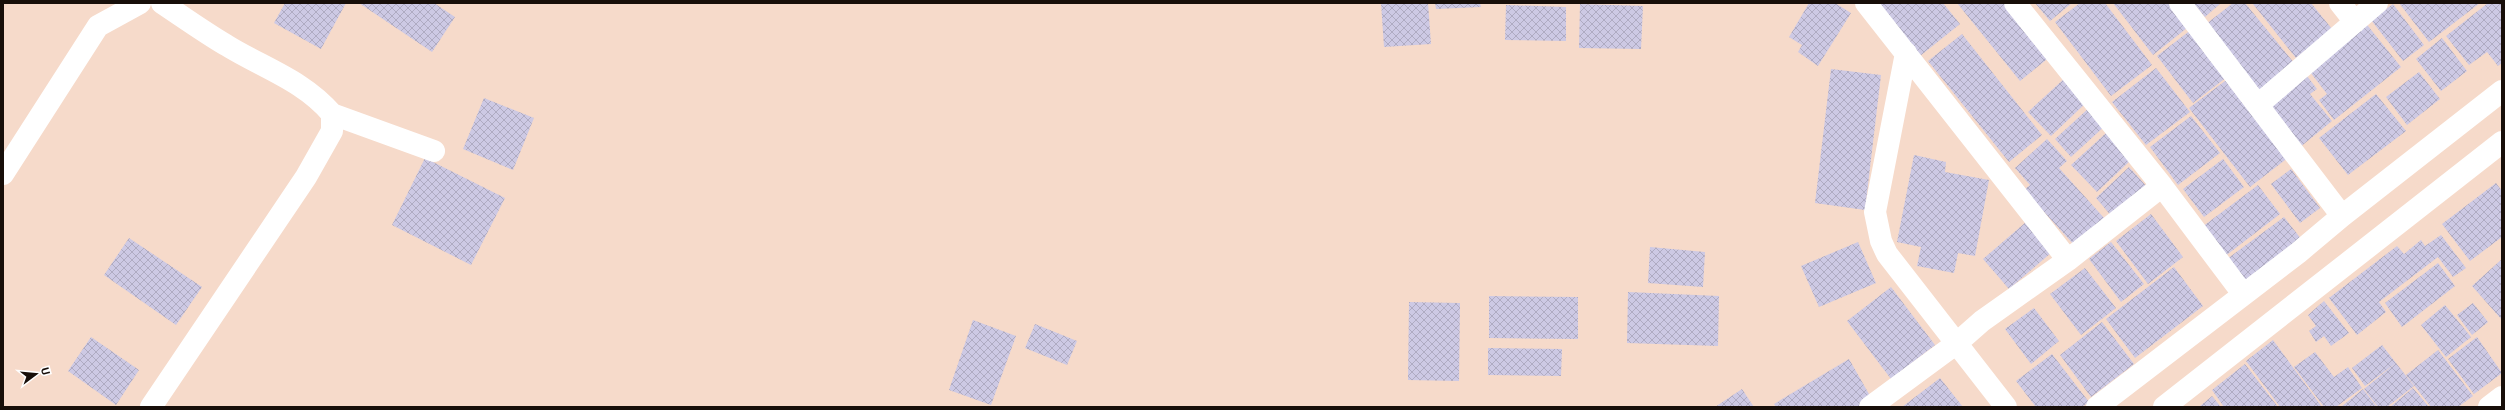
<svg xmlns="http://www.w3.org/2000/svg" width="2505" height="410" font-family="Roboto,sans-serif">
<style>
.building{fill:url(#building-cross-hatch)}
.lines{fill:none;stroke-linecap:round;stroke-linejoin:round}
.street{stroke:#fff;stroke-width:22}
</style>
<defs>
<pattern id="building-cross-hatch" width="8" height="8" patternUnits="userSpaceOnUse"><rect width="8" height="8" fill="#cdc9e4"/><path d="M0 0l8 8M0 8l8-8" fill="none" stroke="#afabc2"/></pattern>
</defs>
<rect width="100%" height="100%" fill="#f6daca"/>
<!-- building -->
<path class="building" d="M285 3H346L321 49 274 23Z
M359 3H434L455 17 432 52Z
M1381 3H1428L1431 44 1384 47Z
M1435 3H1480L1481 7 1436 9Z
M1809 3H1835L1851 13 1818 66 1798 52 1802 45 1789 37Z
M1878 3H1943L1960 24 1920 56Z
M1957 3H2008L2051 56 2020 81Z
M2035 3H2072L2050 21Z
M2080 3H2105L2152 65 2111 96 2055 22Z
M2113 3H2168L2187 28 2153 55Z
M2193 3H2221L2205 17Z
M2233 3H2245L2295 64 2256 96 2201 28Z
M2254 3H2311L2332 29 2296 58 2253 4Z
M2399 3H2480L2429 42Z
M2488 3H2502V63L2498 66 2487 52 2469 65 2446 36Z
M1580 4 1643 6 1641 49 1579 48Z
M2393 4 2424 45 2403 61 2371 20Z
M1506 5 1566 7V41L1505 40Z
M2364 21 2401 67 2334 120 2319 100 2327 94 2307 68Z
M2192 29 2227 77 2193 103 2157 56Z
M1962 34 2042 135 2009 162 1928 61Z
M2442 38 2467 71 2441 91 2416 59Z
M2156 68 2190 112 2146 145 2112 102Z
M1831 69 1881 75 1865 210 1815 203Z
M2304 72 2317 89 2310 94 2332 121 2299 148 2264 105Z
M2419 72 2440 99 2407 125 2386 97Z
M2066 77 2088 101 2051 136 2028 112Z
M2229 78 2289 157 2250 187 2189 108Z
M2376 94 2406 131 2348 175 2319 138Z
M484 98 534 118 513 170 463 149Z
M2090 107 2106 125 2071 157 2055 139Z
M2191 116 2220 153 2178 185 2150 147Z
M2106 133 2131 160 2097 192 2071 165Z
M2047 139 2067 161 2059 168 2105 219 2076 247 2024 190 2030 185 2015 168Z
M1914 155 1946 162 1945 172 1989 180 1975 256 1958 253 1954 273 1917 266 1921 247 1897 242Z
M425 158 505 198 471 265 392 225Z
M2223 159 2244 187 2204 217 2183 189Z
M2129 167 2148 188 2114 219 2096 198Z
M2291 169 2320 208 2300 223 2271 184Z
M2496 183 2502 191V237L2470 261 2442 224Z
M2258 185 2280 214 2224 257 2202 227Z
M2151 214 2183 257 2148 284 2116 241Z
M2284 217 2305 244 2248 287 2227 259Z
M2026 222 2052 252 2009 289 1983 259Z
M2441 235 2466 268 2453 277 2438 257 2379 302 2386 312 2357 335 2329 298 2397 246 2404 254 2421 240 2425 246Z
M129 238 202 287 176 325 104 275Z
M1858 242 1876 283 1819 307 1801 266Z
M2111 242 2144 284 2121 302 2089 259Z
M1650 247 1705 252 1703 287 1648 283Z
M2502 259V320L2472 286Z
M2438 263 2455 286 2402 327 2385 303Z
M2174 267 2203 306 2135 358 2106 319Z
M2085 268 2116 308 2081 335 2050 294Z
M1891 287 1935 345 1891 379 1847 321Z
M1628 292 1719 296 1718 346 1627 343Z
M1489 296 1578 297V339L1489 338Z
M2324 301 2349 333 2331 346 2324 336 2316 342 2309 331 2316 326 2308 315Z
M1409 302 1460 303 1459 381 1408 380Z
M2473 303 2488 322 2472 335 2457 315Z
M2445 305 2471 337 2446 357 2421 325Z
M2034 308 2059 341 2031 364 2005 329Z
M973 320 1016 336 991 405 949 390Z
M2102 322 2134 364 2091 397 2060 355Z
M1035 324 1077 341 1067 365 1025 348Z
M91 337 139 370 116 405 68 371Z
M2477 337 2502 373 2474 394 2448 359Z
M2273 340 2322 407H2280L2246 361Z
M2382 345 2396 363 2365 386 2352 368Z
M1488 348 1562 349 1561 376 1488 375Z
M2438 350 2473 396 2458 407H2431L2406 375Z
M2315 352 2334 377 2348 367 2362 388 2336 407H2324L2294 367Z
M2052 354 2089 402 2082 407H2036L2016 381Z
M1849 359 1873 401 1863 407H1776L1774 404Z
M2396 363 2414 386 2387 407H2378L2364 389Z
M2245 364 2278 407H2224L2212 390Z
M1940 378 1963 407H1902Z
M2413 388 2429 407H2390Z
M1742 389 1754 407H1715Z
M2363 389 2377 407H2341Z
M2212 396 2221 407H2199Z"/>
<g class="lines">
<!-- street -->
<path class="street" d="M1866 3 2068 260
M2015 3 2162 186 2243 294
M2180 3 2342 216
M2340 3 2355 22
M1906 53 1875 212 1881 241 1887 254 2006 407
M2259 104 2377 3
M332 114 434 151
M3 174 98 26 140 3
M151 407 306 177 332 131V114C303 80 263 68 226 45 204 32 183 17 162 3
M1870 407 1957 343 1982 321 2068 260 2162 186
M2097 407 2298 253 2342 216 2502 91
M2164 407 2502 142
M2489 407 2502 397"/>
</g>
<!-- border -->
<rect width="2505" height="410" fill="none" stroke="#170e09" stroke-width="8"/>
<!-- north arrow -->
<g transform="translate(36 374) rotate(74)" stroke="#ffffff" stroke-width="3" paint-order="stroke">
<path d="M0-3L7 15L0 10L-7 15Z" fill="#170e09"/>
<text y="-6" font-size="11" font-weight="bold" text-anchor="middle" fill="#170e09">U</text>
</g>
</svg>
